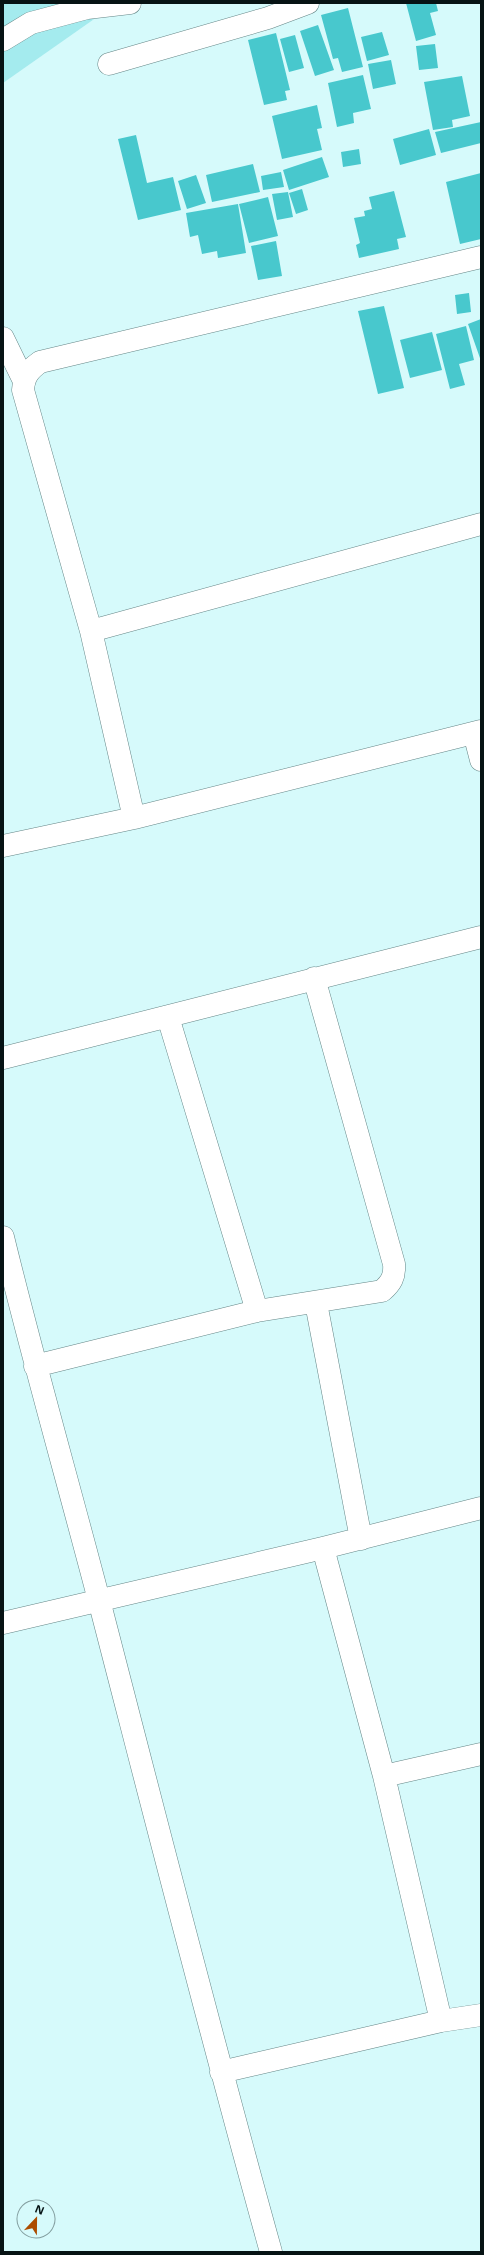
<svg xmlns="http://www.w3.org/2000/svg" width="484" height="2255" font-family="'Open Sans',sans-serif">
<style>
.green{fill:#a4ebee}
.building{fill:#48c8cd}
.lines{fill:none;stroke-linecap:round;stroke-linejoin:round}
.minor-casing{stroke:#658687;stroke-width:23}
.minor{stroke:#fff;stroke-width:22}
</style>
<rect width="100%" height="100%" fill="#d6fafb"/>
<!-- green -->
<path class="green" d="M3 3H117L3 83Z"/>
<!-- building -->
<path class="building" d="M406 3H436L438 11 430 13 436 35 416 41Z
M348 8 363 67 342 72 338 58 333 59 321 15Z
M318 25 334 70 315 76 300 31Z
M382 32 389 55 367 61 361 37Z
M276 33 290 90 285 91 287 100 264 105 248 40Z
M295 35 304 68 289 72 280 39Z
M435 44 438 68 419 70 416 46Z
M391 60 396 84 373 89 368 64Z
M363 75 371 109 353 113 354 123 337 127 328 83Z
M462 76 470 116 452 120 453 127 433 130 424 82Z
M317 105 322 128 317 129 322 150 282 159 272 116Z
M481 122V143L441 153 435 132Z
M429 129 436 155 400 165 393 139Z
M136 135 147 183 173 177 181 210 138 220 118 139Z
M359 149 361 164 343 167 341 152Z
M322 157 329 177 289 190 283 170Z
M253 164 260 192 212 202 206 175Z
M281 172 284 187 263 190 261 176Z
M481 173V239L460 244 446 182Z
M196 175 206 203 187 209 178 181Z
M302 189 308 210 296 214 289 193Z
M394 191 406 237 397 239 399 249 359 258 356 245 360 243 354 218 365 216 364 211 372 209 369 197Z
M288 192 293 217 277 220 272 194Z
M268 197 278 236 249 243 239 204Z
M238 204 246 253 218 258 217 251 202 254 198 235 190 237 186 213Z
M276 241 282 276 258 280 251 246Z
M469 293 471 312 457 314 455 295Z
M384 306 404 388 378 394 358 311Z
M481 319V361L468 324Z
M466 326 474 360 459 364 465 385 450 389 436 334Z
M432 332 442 370 410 378 400 340Z"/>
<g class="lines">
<defs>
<path id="minor" d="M3 40 31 23 87 8 130 3
M109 64 268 18 308 3
M3 338 23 379
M91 631 481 524
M474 733 481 760
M134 818 91 631 23 390C24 376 29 370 40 362L481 257
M3 846 134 818 481 731
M168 1017 257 1311
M3 1058 481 937
M3 1237C33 1360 68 1482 100 1604 156 1820 211 2037 271 2252
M316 1303 361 1539
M35 1366 257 1311 382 1291C391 1283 395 1277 394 1264L314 978
M323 1548 384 1776 441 2021
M3 1623 323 1548 481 1508
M384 1776 481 1754
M221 2072 441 2021 481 2015"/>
</defs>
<!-- minor casing -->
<use href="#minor" class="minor-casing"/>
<!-- minor -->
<use href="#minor" class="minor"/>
</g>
<!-- border -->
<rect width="484" height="2255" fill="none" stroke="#061314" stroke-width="8"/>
<!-- north arrow -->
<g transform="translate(36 2219) rotate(22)"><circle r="19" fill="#d6fafb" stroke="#839e9f"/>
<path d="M0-3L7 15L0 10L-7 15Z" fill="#ac4c00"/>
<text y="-6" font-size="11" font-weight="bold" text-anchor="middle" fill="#061314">N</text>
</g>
</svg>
